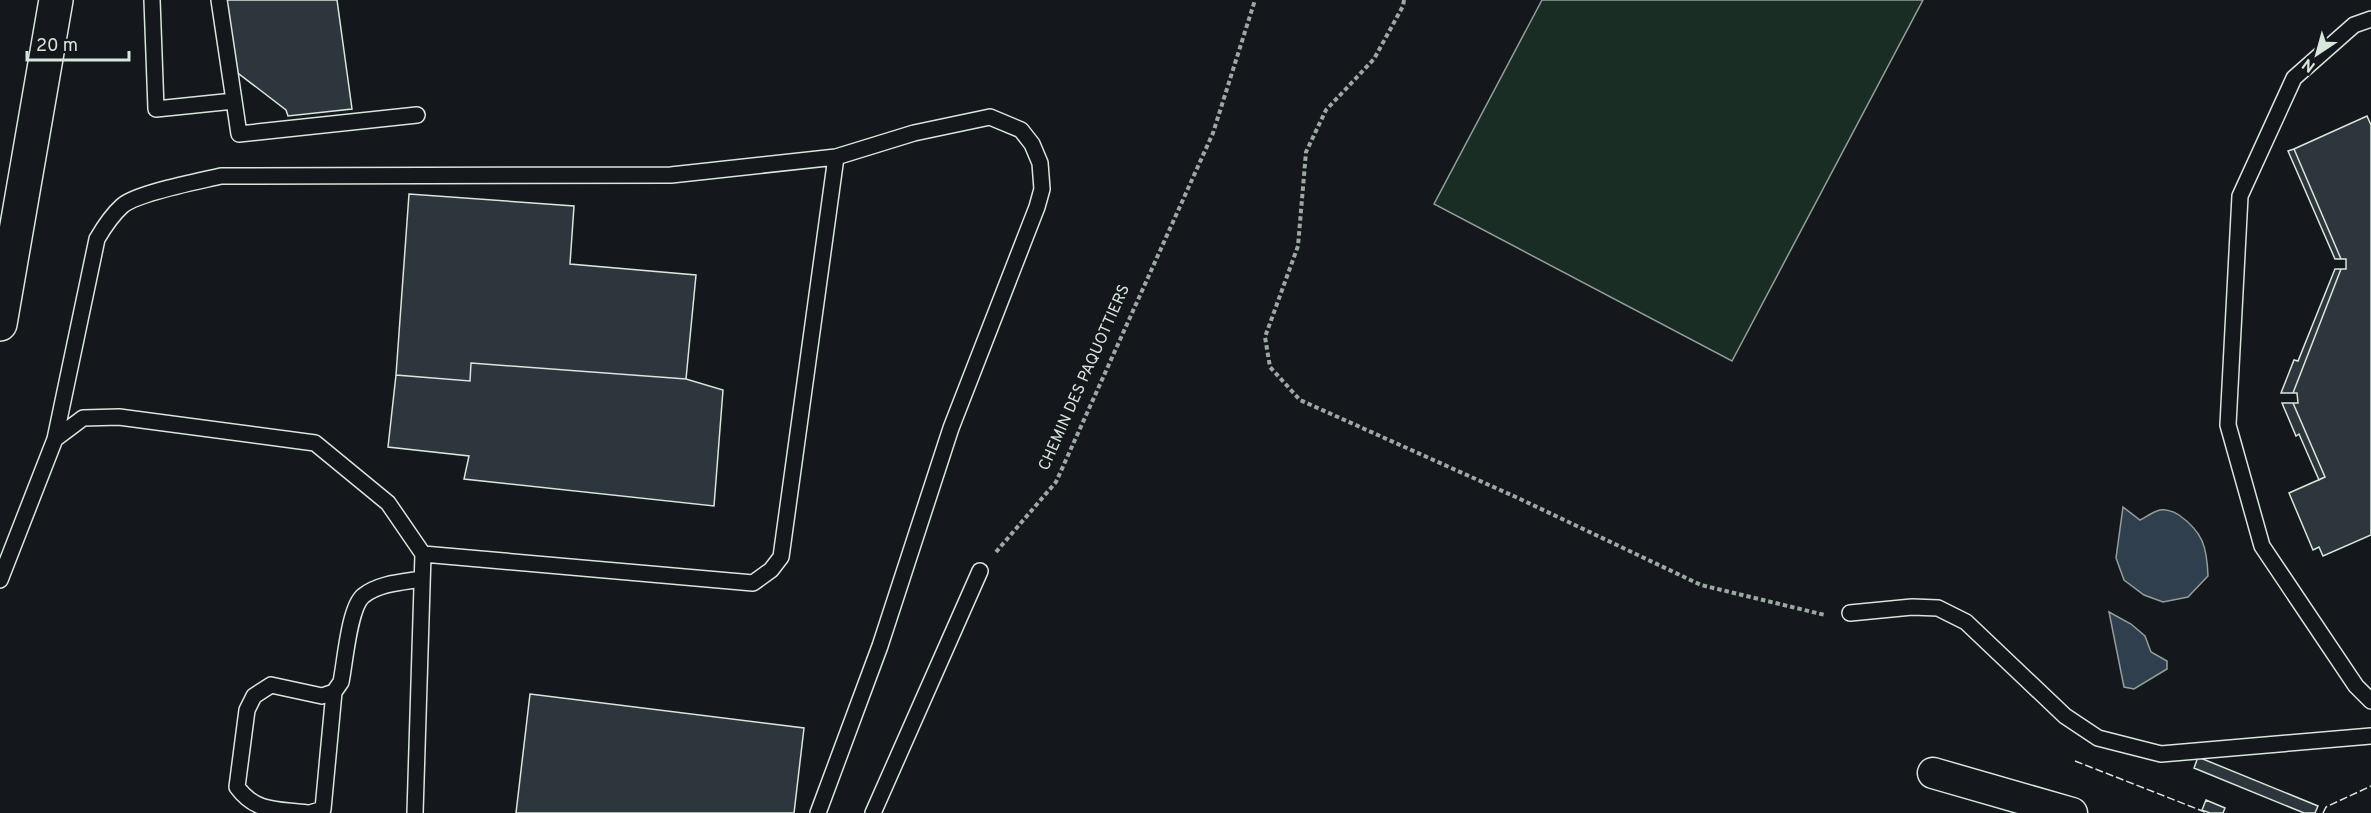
<svg xmlns="http://www.w3.org/2000/svg" width="2371" height="813" font-family="Overpass,sans-serif">
<style>
.green{fill:#1a2d24;stroke:#939e99;stroke-width:1.5}
.water{fill:#2f3f4d;stroke:#939e99;stroke-width:1.5}
.building{fill:#2c363c;stroke:#d8e6dc;stroke-width:1.5}
.lines{fill:none;stroke-linecap:round;stroke-linejoin:round}
.service-casing{stroke:#d8e6dc;stroke-width:18}
.minor-casing{stroke:#d8e6dc;stroke-width:33}
.primary-casing{stroke:#d8e6dc;stroke-width:36}
.path{stroke:#9da8a2;stroke-width:4;stroke-dasharray:4.5 3;stroke-linecap:butt}
.service{stroke:#14181c;stroke-width:15}
.minor{stroke:#14181c;stroke-width:30}
.primary{stroke:#14181c;stroke-width:33}
.fence{stroke:#d8e6dc;stroke-width:1.5;stroke-dasharray:8 3;stroke-linecap:butt}
.labels{text-anchor:middle;stroke-width:4.5;stroke-linejoin:round;paint-order:stroke}
.street-label{font-size:16px;fill:#d8e6dc;stroke:#14181c}
</style>
<rect width="100%" height="100%" fill="#14181c"/>
<!-- green -->
<path class="green" d="M1542 0H1923L1732 361 1434 204Z"/>
<!-- water -->
<path class="water" d="M2123 507 2140 520C2146 517 2151 513 2157 511 2163 508 2173 511 2179 515 2203 532 2207 547 2208 576L2188 597 2163 602 2144 595 2124 580 2116 558Z
M2109 612 2131 624 2145 636 2151 652 2167 661V669L2134 689 2124 687Z"/>
<!-- building -->
<path class="building" d="M223 0H337L352 109 288 116 286 110 230 67Z
M2367 116 2371 125V535L2323 556 2319 547 2313 550 2289 493 2325 477 2293 403H2298L2297 393H2293L2341 269H2346V259H2341L2294 149Z
M2294 149 2341 259H2335L2288 151Z
M409 194 574 206 570 264 696 275 686 379 471 363 470 381 396 375Z
M2335 269H2341L2293 393H2281L2294 360 2298 361Z
M471 363 686 379 723 390 714 506 464 479 469 456 388 447 396 375 470 381Z
M2282 403H2293L2325 477 2319 480 2299 434 2296 436Z
M530 694 804 728 794 813H516Z
M2198 757 2318 806 2315 813H2304L2194 768Z
M2206 800 2225 808 2223 813H2210L2202 810Z"/>
<g class="lines">
<defs>
<path id="service" d="M152 0 156 109 234 101
M219 0 239 134 417 115
M2371 19 2354 25 2294 78 2240 196 2228 425 2262 546 2356 686 2371 701
M55 439 83 418 119 417 315 443 388 503 423 554 415 813
M0 580 55 439 97 239C104 227 112 215 122 206 136 193 200 181 221 176L671 175 836 157 781 557 771 570 753 583 423 554
M1850 613 1912 607 1938 608 1966 622 2065 716 2098 738 2161 754 2371 736
M307 813C277 809 256 813 237 787L247 710 254 696 271 685 322 696 334 692
M310 813 323 809 334 692 341 682C345 663 349 608 363 596 379 583 404 582 422 579
M818 813 880 646 951 428 1037 207 1042 189 1040 163 1032 144 1021 130 990 117 914 133 836 157
M873 813 980 571"/>
<path id="minor" d="M1933 773 2072 813"/>
<path id="primary" d="M0 324 56 0"/>
</defs>
<!-- service casing -->
<use href="#service" class="service-casing"/>
<!-- minor casing -->
<use href="#minor" class="minor-casing"/>
<!-- primary casing -->
<use href="#primary" class="primary-casing"/>
<!-- path -->
<path class="path" d="M1404 0 1403 6 1374 59 1326 110 1306 152 1298 246 1265 337 1270 367 1300 400 1518 498 1701 585 1825 615
M996 552 1056 482 1213 133 1255 0"/>
<!-- service -->
<use href="#service" class="service"/>
<!-- minor -->
<use href="#minor" class="minor"/>
<!-- primary -->
<use href="#primary" class="primary"/>
<!-- fence -->
<path class="fence" d="M2075 761 2205 812
M2323 813 2326 807 2371 786"/>
</g>
<g class="labels">
<!-- street labels -->
<g class="street-label">
<text transform="translate(1083 377) rotate(-66)" y="6">CHEMIN DES PAQUOTTIERS</text>
</g>
</g>
<!-- north arrow -->
<g transform="translate(2317 54) rotate(216)" stroke="#14181c" stroke-width="4.5" paint-order="stroke">
<path d="M0-4.5L10 22L0 15L-10 22Z" fill="#d8e6dc"/>
<text y="-9" font-size="16" font-weight="bold" text-anchor="middle" fill="#d8e6dc">N</text>
</g>
<!-- scale -->
<path d="M27 51v9h102v-9" fill="none" stroke="#d8e6dc" stroke-width="3"/>
<text x="36" y="51" font-size="18" fill="#d8e6dc" stroke="#14181c" stroke-width="4.5" paint-order="stroke">20 m</text>
</svg>
